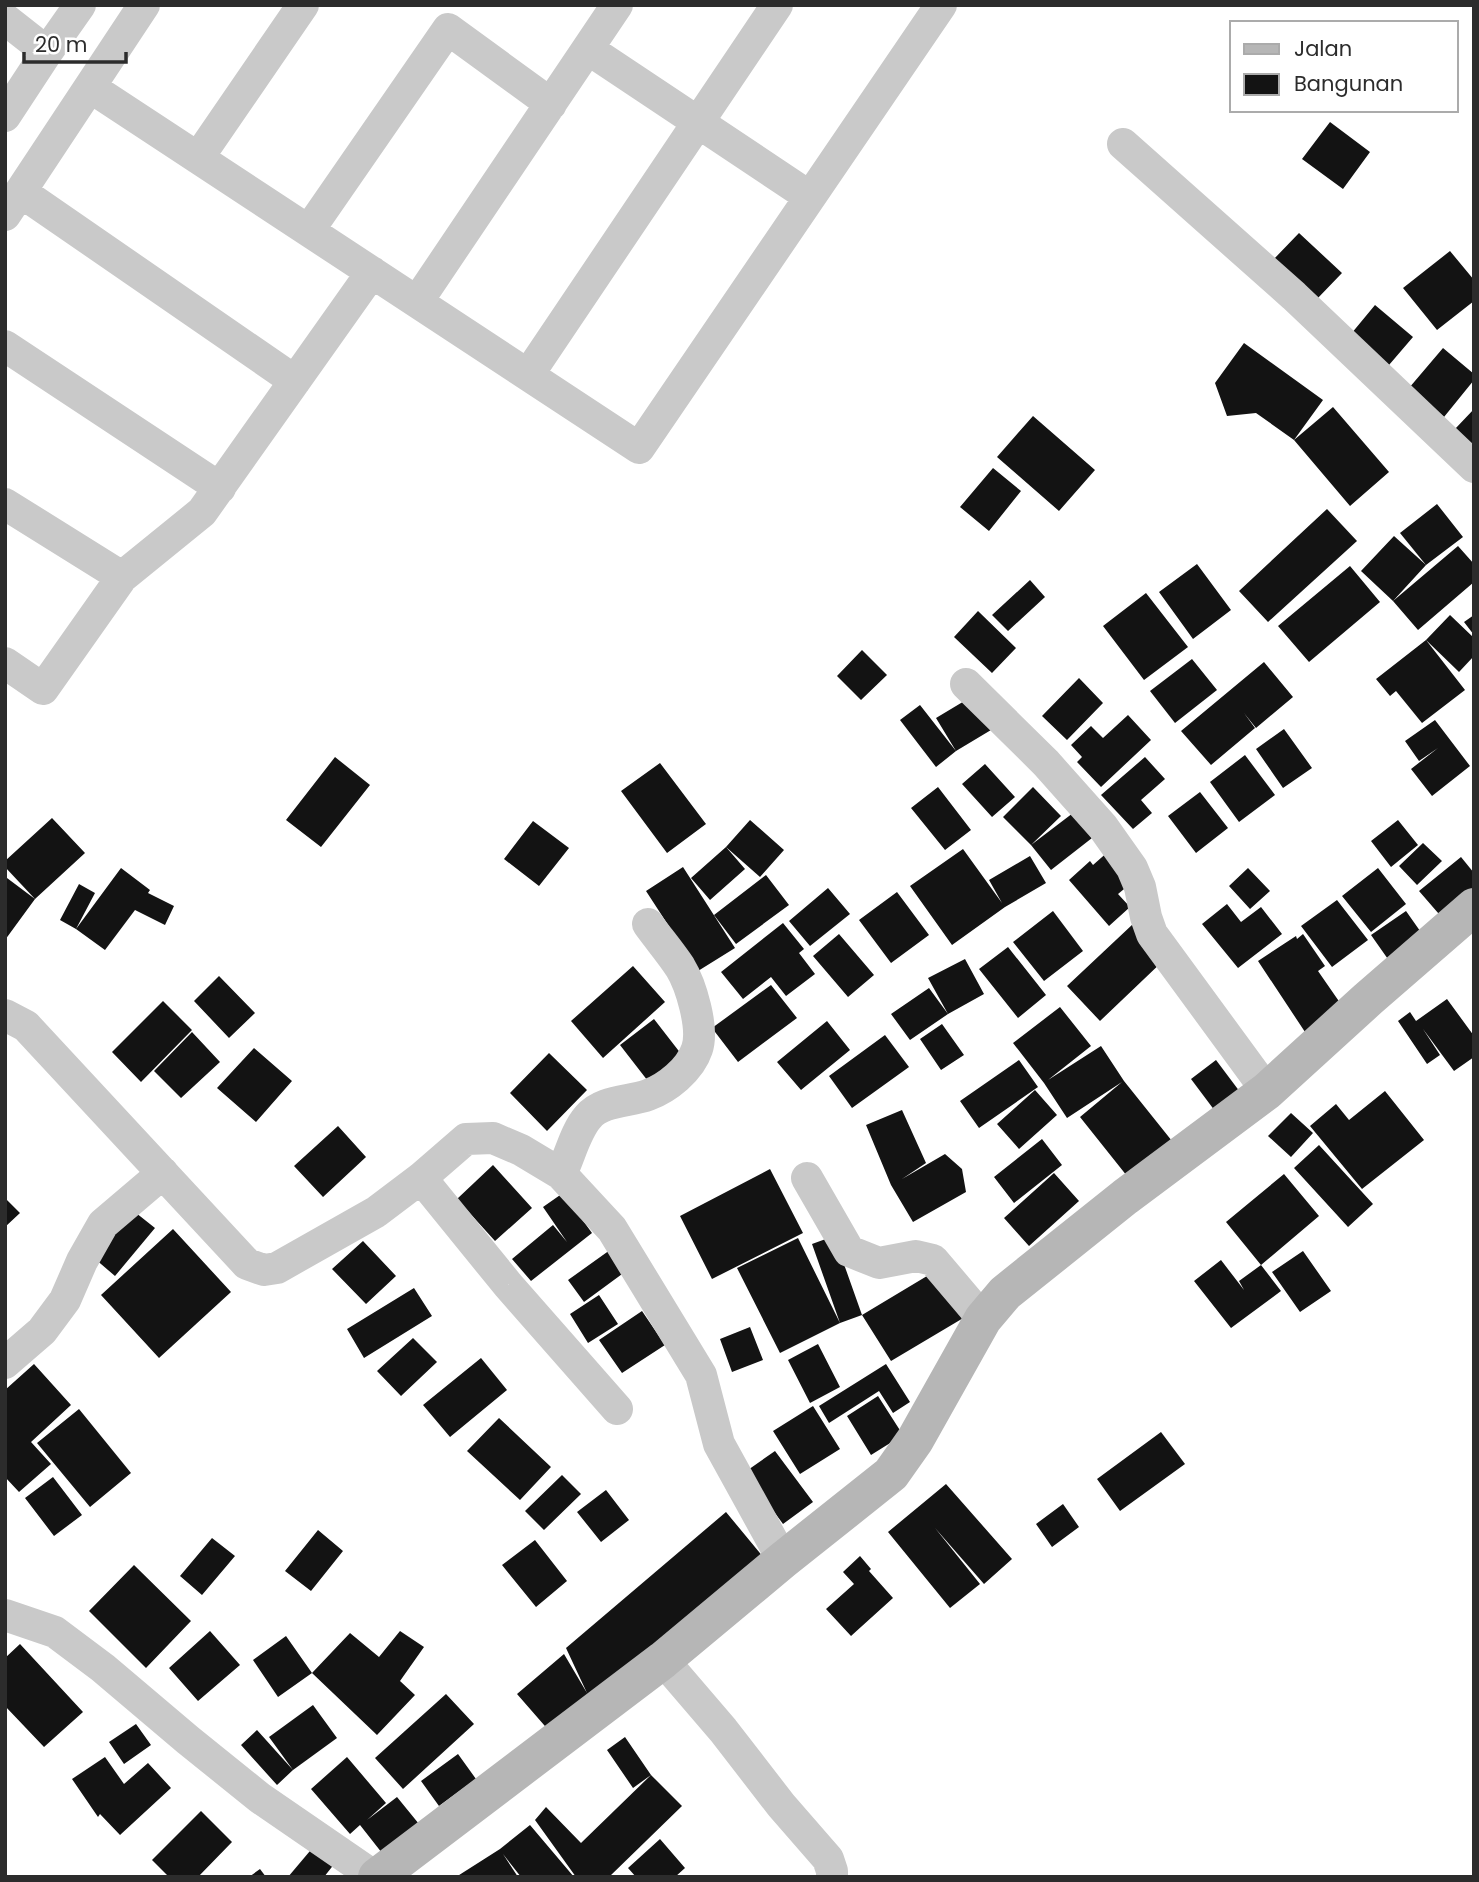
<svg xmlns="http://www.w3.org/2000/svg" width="1479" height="1882" font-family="Poppins,sans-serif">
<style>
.building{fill:#131313}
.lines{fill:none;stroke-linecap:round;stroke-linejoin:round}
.street{stroke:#c9c9c9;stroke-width:32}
.secondary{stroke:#b6b6b6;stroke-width:38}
</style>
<rect width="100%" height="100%" fill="#fff"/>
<!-- building -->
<path class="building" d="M1330 122 1370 152 1343 189 1302 159Z
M1299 233 1342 273 1316 300 1273 260Z
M1450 251 1474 280V301L1437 330 1403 288Z
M1375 305 1413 337 1389 365 1351 334Z
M1244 343 1323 400 1294 440 1333 407 1389 472 1350 506 1294 440 1256 413 1227 416 1215 383Z
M1443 348 1474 374V380L1444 417 1409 388Z
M1474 409V447L1455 429Z
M1033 416 1095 470 1059 511 997 457Z
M993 468 1021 491 989 531 960 507Z
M1437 504 1463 537 1426 565 1400 533Z
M1327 509 1357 541 1268 622 1239 591Z
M1394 536 1426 565 1393 601 1361 571Z
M1458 546 1474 564V582L1418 630 1393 601Z
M1197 564 1231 610 1193 639 1159 592Z
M1350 566 1380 602 1309 662 1278 626Z
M1030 580 1045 597 1008 631 992 615Z
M1146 593 1188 647 1144 680 1103 626Z
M978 611 1016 648 992 673 954 637Z
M1450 615 1474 638V656L1459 672 1426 640 1465 690 1422 723 1396 691 1390 696 1376 679 1426 640Z
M1474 615V635L1464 622Z
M862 650 887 675 861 700 837 676Z
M1192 659 1217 690 1175 723 1150 691Z
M1264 662 1293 697 1256 728 1244 713 1255 728 1211 765 1181 731Z
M1079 678 1103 703 1067 740 1042 716Z
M971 697 991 730 956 751 936 767 900 720 920 705 956 751 936 718Z
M1128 715 1151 740 1101 787 1077 762 1082 757 1071 745 1091 726 1103 738Z
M1435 720 1470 766 1432 796 1411 769 1438 748 1419 761 1405 741Z
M1284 729 1312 768 1283 788 1256 749Z
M1245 755 1275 795 1239 822 1210 782Z
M335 757 370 785 321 847 286 820Z
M1145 757 1165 779 1141 800 1152 813 1133 829 1101 795Z
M660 763 706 824 667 853 621 791Z
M985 764 1015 797 992 817 962 784Z
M938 787 971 830 945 850 911 808Z
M1033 787 1061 816 1031 845 1073 813 1092 838 1051 870 1031 845 1003 817Z
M1200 792 1228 828 1196 853 1168 816Z
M52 818 85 853 35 899 5 867V861Z
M750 820 784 850 760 877 726 847Z
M1398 820 1418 845 1391 867 1371 841Z
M533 821 569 848 539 886 504 859Z
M1423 843 1442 861 1417 885 1399 866Z
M726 847 745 869 710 900 691 878Z
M963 849 1002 903 989 880 1030 856 1046 883 1005 907 952 945 910 886Z
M1110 850 1135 880 1118 894 1130 907 1109 926 1069 880 1090 861 1093 865Z
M1461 857 1474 873V897L1445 921 1419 891Z
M683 867 735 948 698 971 646 891Z
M121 868 150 890 148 893 174 906 165 925 135 910 105 950 76 929Z
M1248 868 1270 891 1250 909 1229 886Z
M1378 868 1406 904 1371 932 1342 896Z
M766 875 789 905 736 944 714 915Z
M7 878 35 899 5 940V880Z
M79 884 95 893 76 929 60 920Z
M828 888 850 914 810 946 789 921Z
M897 892 929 935 891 963 859 920Z
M1337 900 1368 940 1332 967 1301 926Z
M1227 904 1241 922 1261 907 1282 934 1238 968 1202 924Z
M1053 911 1083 951 1044 981 1013 942Z
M1406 911 1425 938 1390 962 1371 935Z
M783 923 804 949 799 953 815 974 786 996 771 977 743 999 721 972Z
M1133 924 1165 959 1100 1021 1067 986Z
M839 934 874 975 848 997 813 956Z
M1303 934 1325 966 1318 971 1345 1010 1307 1035 1258 961 1296 936 1297 939Z
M1008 947 1046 995 1018 1018 979 969Z
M965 959 984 994 948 1014 928 978Z
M633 966 665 1002 603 1058 571 1021Z
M219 976 255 1013 229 1038 194 1001Z
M771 985 797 1018 738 1062 712 1028Z
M929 988 948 1014 910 1040 891 1014Z
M1447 999 1474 1036V1057L1454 1071 1423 1029 1440 1055 1427 1064 1398 1021 1410 1012 1416 1021Z
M163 1001 192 1030 141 1082 112 1052Z
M1060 1007 1091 1046 1048 1080 1101 1046 1124 1081 1172 1141 1127 1176 1080 1117 1122 1082 1067 1118 1044 1083 1013 1043Z
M654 1019 685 1059 651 1085 620 1045Z
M827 1021 850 1050 801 1090 777 1062Z
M942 1024 964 1055 941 1070 920 1039Z
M192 1032 220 1062 181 1098 154 1071Z
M885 1035 909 1067 852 1108 829 1076Z
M254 1048 292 1081 256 1122 217 1088Z
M549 1053 587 1090 547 1131 510 1093Z
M1019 1060 1038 1087 979 1128 960 1101Z
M1216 1060 1243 1096 1218 1115 1191 1079Z
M1035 1090 1057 1115 1019 1149 997 1124Z
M1385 1091 1424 1140 1362 1189 1310 1126 1336 1104 1349 1120Z
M902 1110 926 1163 902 1179 945 1154 962 1169 966 1192 913 1222 891 1185 866 1125Z
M1291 1113 1313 1133 1291 1157 1268 1136Z
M338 1126 366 1157 323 1197 294 1166Z
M1042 1139 1062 1165 1014 1203 994 1177Z
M1319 1145 1373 1204 1348 1227 1294 1168Z
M493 1165 532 1208 495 1241 457 1199Z
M770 1169 803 1233 712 1279 680 1216Z
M1054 1173 1079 1201 1029 1246 1004 1218Z
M1284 1174 1319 1216 1261 1265 1226 1222Z
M563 1193 592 1233 531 1281 512 1259 553 1225 567 1242 543 1207Z
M5 1198 20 1213 5 1227Z
M126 1205 155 1228 115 1276 87 1252Z
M173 1229 231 1292 159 1358 101 1295Z
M834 1236 862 1315 840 1323 780 1353 737 1268 798 1238 840 1323 812 1244Z
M363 1241 396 1276 366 1304 332 1269Z
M617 1245 633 1266 584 1302 568 1280Z
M1303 1251 1331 1291 1300 1312 1272 1272Z
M1221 1260 1244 1290 1239 1281 1261 1265 1281 1291 1231 1328 1194 1281Z
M937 1270 965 1317 891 1361 862 1315Z
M414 1288 432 1316 364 1358 347 1329Z
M599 1295 618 1324 588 1343 570 1314Z
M642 1311 665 1345 622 1373 599 1340Z
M750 1327 763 1360 732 1372 720 1339Z
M413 1338 437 1362 401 1396 377 1371Z
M818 1344 840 1387 810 1403 788 1360Z
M481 1358 507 1390 450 1437 423 1405Z
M34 1364 71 1405 31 1442 51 1464 19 1492 5 1477V1390Z
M886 1364 910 1402 893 1413 879 1391 829 1423 819 1406Z
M878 1396 903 1435 871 1455 847 1416Z
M813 1406 840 1449 800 1474 773 1431Z
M79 1409 131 1473 90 1507 37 1443Z
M499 1418 551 1467 520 1500 467 1451Z
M1161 1432 1185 1464 1120 1511 1097 1479Z
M775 1451 813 1502 783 1524 745 1472Z
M562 1475 581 1494 544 1530 525 1511Z
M53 1477 82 1515 54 1536 25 1498Z
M946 1484 1012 1559 984 1584 935 1528 980 1584 950 1608 888 1532Z
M606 1490 629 1520 601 1542 577 1512Z
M1063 1504 1079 1527 1052 1547 1036 1524Z
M726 1512 769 1564 551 1733 517 1694 564 1654 587 1693 566 1648Z
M318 1530 343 1551 311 1591 285 1571Z
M212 1538 235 1556 202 1595 180 1576Z
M535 1540 567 1581 536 1607 502 1565Z
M860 1556 871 1569 869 1571 893 1598 851 1636 826 1609 854 1584 843 1572Z
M134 1565 191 1621 146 1668 89 1611Z
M210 1631 240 1665 198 1701 169 1668Z
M400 1631 424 1647 400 1681 415 1695 377 1735 312 1673 350 1633 379 1657Z
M286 1636 312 1673 278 1697 253 1660Z
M20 1644 83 1712 44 1747 5 1706V1658Z
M446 1694 474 1724 403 1789 375 1758Z
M313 1705 337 1738 293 1770 269 1737Z
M136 1724 151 1745 124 1764 109 1742Z
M257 1730 293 1770 277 1785 241 1745Z
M625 1737 651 1775 682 1806 609 1877H576L535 1820 546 1807 581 1843 651 1775 633 1788 607 1750Z
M458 1754 476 1779 439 1806 421 1781Z
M105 1757 124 1784 148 1763 171 1788 120 1835 100 1814 98 1817 72 1779Z
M347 1757 386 1803 367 1820 397 1797 419 1824 382 1853 360 1825 350 1834 311 1789Z
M201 1811 232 1842 198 1877H169L152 1860Z
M530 1825 574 1877H521L503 1854 518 1877H456L500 1849Z
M660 1839 685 1868 675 1877H636L628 1868Z
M315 1845 335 1863 324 1877H288Z
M260 1869 266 1877H249Z"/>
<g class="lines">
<!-- street -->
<path class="street" d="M5 19 47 52 80 5
M588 49 810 197
M90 87 639 448 941 5
M5 116 47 52
M1123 144 1294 296 1474 467
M198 158 303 5
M21 192 295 381
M5 215 144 5
M309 230 448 29 551 104
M417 302 617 5
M5 346 220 488
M528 375 777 5
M5 504 122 577
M5 663 43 689 122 577 202 512 372 272
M966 684 1046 763 1103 827 1132 868 1140 887 1146 917 1152 934 1267 1091
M5 1015 26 1026 247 1264 264 1270 277 1268 376 1212 421 1178 466 1139 493 1138 521 1150 561 1174 612 1229 701 1375 719 1444 783 1560
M561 1174C570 1156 575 1132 588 1117 602 1100 629 1102 648 1095 667 1088 690 1070 697 1049 704 1028 691 985 680 967 670 952 658 938 648 924
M421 1178 508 1285 617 1409
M807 1178 849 1251 879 1263 916 1256 933 1260 983 1319
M5 1363 42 1331 65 1300 82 1261 103 1224 163 1173
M5 1615 55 1632 103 1668 188 1740 260 1798 375 1877
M663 1660 723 1730 781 1805 828 1859 832 1871V1877"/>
<!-- secondary -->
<path class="secondary" d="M377 1877 663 1660 783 1560 891 1474 915 1440 983 1319 1005 1293 1125 1197 1267 1091 1368 999 1474 907"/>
</g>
<!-- border -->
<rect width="1479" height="1882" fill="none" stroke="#2c2c2c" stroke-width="14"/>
<!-- legend -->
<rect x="1230" y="21" width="228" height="91" fill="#ffffff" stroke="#ababab" stroke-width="2"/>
<rect x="1244" y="44" width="35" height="10" fill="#b6b6b6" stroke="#ababab" stroke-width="2"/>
<text x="1294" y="56" font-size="21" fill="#2c2c2c">Jalan</text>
<rect x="1244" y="74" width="35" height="21" fill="#131313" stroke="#ababab" stroke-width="2"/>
<text x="1294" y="91" font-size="21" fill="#2c2c2c">Bangunan</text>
<!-- scale -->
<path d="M24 52v10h102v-10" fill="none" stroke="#2c2c2c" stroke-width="3.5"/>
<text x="35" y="52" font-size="21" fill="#2c2c2c" stroke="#ffffff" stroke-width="5" paint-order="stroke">20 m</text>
</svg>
